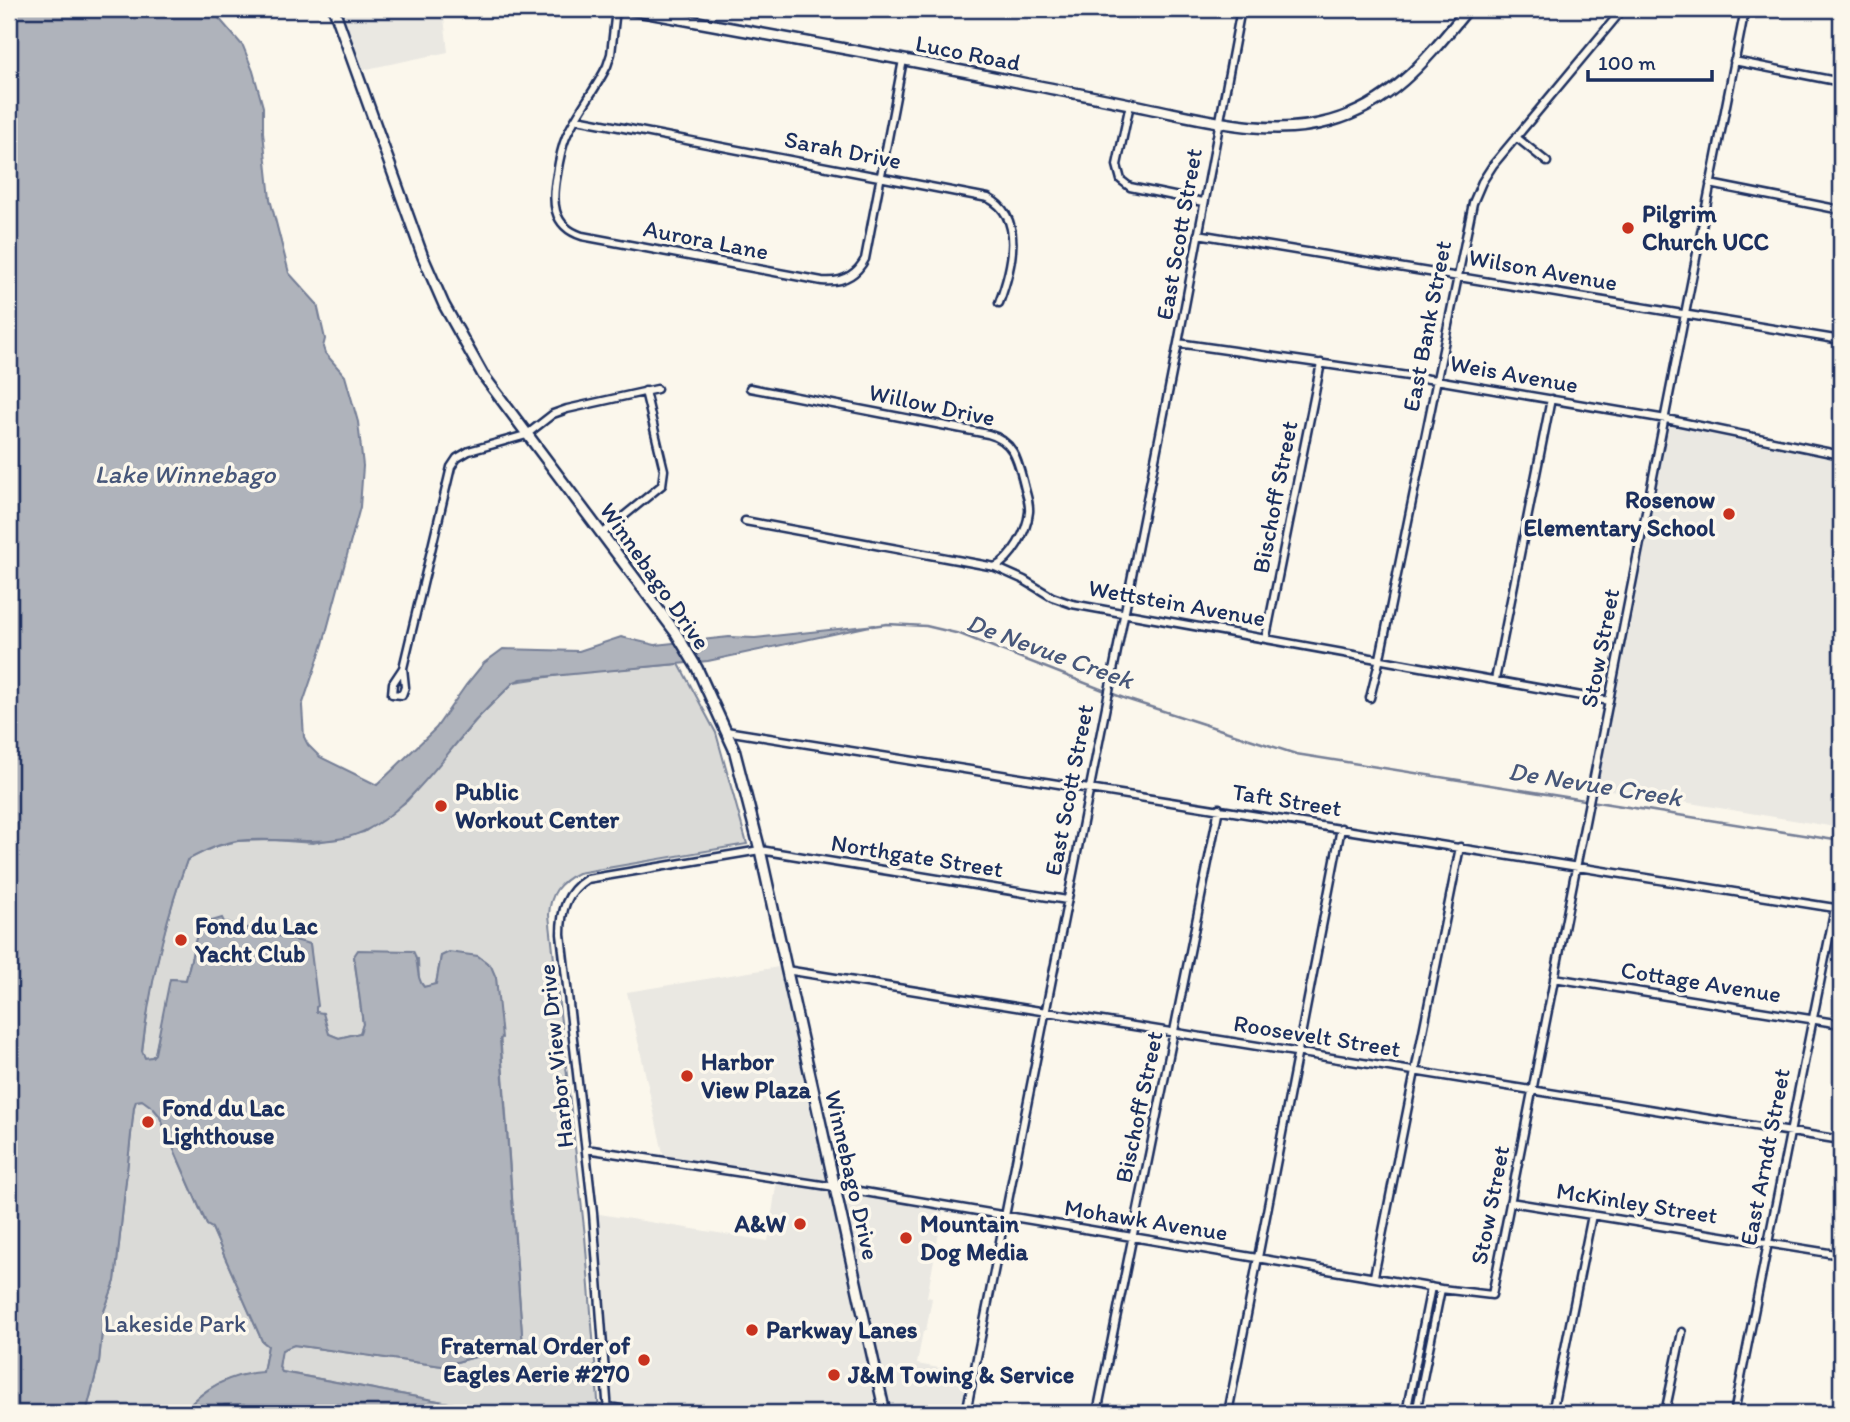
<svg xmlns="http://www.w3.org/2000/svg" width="1850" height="1422" font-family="Itim,sans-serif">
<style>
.built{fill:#eae8e2}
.green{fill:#dadad7;stroke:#7a849a;stroke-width:2}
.water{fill:#afb3bb;stroke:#747e96;stroke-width:2}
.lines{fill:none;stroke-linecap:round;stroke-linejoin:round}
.stream{stroke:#747e96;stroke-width:2.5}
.street-casing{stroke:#1b2f5e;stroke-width:11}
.secondary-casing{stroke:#1b2f5e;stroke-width:14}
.street{stroke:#fbf7ec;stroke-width:6}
.secondary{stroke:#fbf7ec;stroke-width:9}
.poi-dot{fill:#c8321e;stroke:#fbf7ec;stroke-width:2.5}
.labels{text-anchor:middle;stroke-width:7;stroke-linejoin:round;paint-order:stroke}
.street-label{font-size:24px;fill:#1b2f5e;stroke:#fbf7ec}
.poi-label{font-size:24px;font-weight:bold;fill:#1b2f5e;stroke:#fbf7ec;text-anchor:start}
.park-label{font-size:24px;fill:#415176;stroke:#fbf7ec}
.water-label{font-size:26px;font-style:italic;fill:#47577a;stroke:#fbf7ec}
</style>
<rect width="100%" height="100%" fill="#fbf7ec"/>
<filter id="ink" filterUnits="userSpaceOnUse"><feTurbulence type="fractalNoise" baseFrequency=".0143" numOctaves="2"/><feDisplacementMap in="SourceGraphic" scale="14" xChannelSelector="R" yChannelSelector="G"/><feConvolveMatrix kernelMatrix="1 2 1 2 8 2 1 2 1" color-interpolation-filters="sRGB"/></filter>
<g filter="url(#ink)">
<!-- built -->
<path class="built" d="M334 9H443L448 52 357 71Z
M1666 419 1841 455V828L1592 787Z
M785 966 835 1187 944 1206 927 1297 932 1298 926 1331H923L917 1364 973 1374 966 1413H608L593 1213 768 1241 777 1179 665 1162 627 992Z"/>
<!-- green -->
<path class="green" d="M679 664 716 733 747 844 578 873C559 882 550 894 549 915L585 1236 599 1413H503L282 1372 279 1367 281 1350 294 1345 442 1366 501 1350 523 1347 496 978C485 950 468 956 441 956L436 984 424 987 419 982 418 959 354 957 363 1024 360 1033 339 1038 329 1034 319 1013 316 1012 310 944 212 921 204 917 200 922 186 980 172 979 155 1054 152 1057 145 1058 142 1052C149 986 164 923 187 860L213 847 238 841 273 840 313 843 364 832 407 801 477 719 514 682 574 673Z
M143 1100 153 1108 159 1115 207 1225 212 1228 262 1341 268 1346 263 1373C231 1374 203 1388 183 1413H86L99 1362 104 1311 115 1281 134 1107 136 1101Z"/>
<!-- water -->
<path class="water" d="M9 9H211L243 46 253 71 263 107V132L270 199 289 273 317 304 325 339 323 347 325 353 345 376 358 422 363 466 360 507 323 644 302 706 304 737 308 745 320 757 377 785 436 728 466 685 484 663 503 649 579 651 621 637 655 645 729 637 755 638 875 625 708 661 521 679 514 682C501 695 488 707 476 720 441 759 401 823 348 837 311 846 274 836 236 841 218 844 203 852 187 860 164 923 150 985 142 1051L145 1058 152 1057 155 1054 170 979 186 980 200 922 205 917 212 921 222 918 224 922 310 944 318 1006 316 1007V1012L323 1013 329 1034 339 1038 360 1033 363 1024 354 956 358 950 413 951C420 963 415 977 424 987L436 984 441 956 449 952 478 956 491 966 496 978 502 1038 500 1039 523 1347 501 1350 442 1366 294 1345 282 1350 279 1367 282 1372 503 1413H307L273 1406 270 1409 271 1413H245L244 1404 224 1405 220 1413H183C203 1388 231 1374 263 1372L268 1346 262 1341 212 1228 207 1225 159 1115 153 1108 142 1100 136 1101 134 1107 115 1281 104 1311 99 1362 86 1413H9Z"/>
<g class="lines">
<!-- stream -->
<path class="stream" d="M872 626 887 624 926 626 960 634 1126 699 1296 754 1841 841"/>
<defs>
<path id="street" d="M616 9 611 54 607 66C595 91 577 112 566 137 561 149 559 161 557 174 552 200 551 226 582 236L822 281C842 283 856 276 865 259L903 60
M1734 61 1841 82
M1130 104 1117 165 1121 180 1130 187 1203 202
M577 119 988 198C1026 217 1011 271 999 303
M1516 137 1547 162
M1710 184 1841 210
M1198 234 1841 340
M1178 343 1436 380 1666 419 1841 455
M750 388 988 434C1015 441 1018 462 1024 485 1026 494 1030 503 1029 512 1027 532 1012 558 995 567
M745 521 995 567 1024 580 1052 597 1072 604 1609 701
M603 533 662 485 664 470 645 391
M1266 637 1321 363
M403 668 393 683 392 694 402 695 405 687 403 668 451 467 457 458 469 451 526 435 553 414 567 409 657 389
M1495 680 1551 399
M1370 698 1380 658 1473 203 1482 182 1493 165 1623 9
M726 731 1841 909
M786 970 1841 1140
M1554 978 1841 1024
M586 1149 835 1187 1441 1289 1492 1295 1745 9
M1510 1202 1841 1255
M1374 1276 1460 847
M608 1407 648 1413
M608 1413 593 1213 561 934C561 911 566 892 587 879L760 850 1067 900
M966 1413 1178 343 1241 9
M1097 1413 1219 808
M1228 1413 1341 828
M1406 1413 1431 1287
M1416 1413 1441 1289
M1552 1413 1592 1215
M1665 1413 1682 1332
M1734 1413 1835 908"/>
<path id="secondary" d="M334 9 423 257 444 305 483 375 676 633 697 668 734 749 760 850 885 1413
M627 9C755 33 884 55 1013 81 1058 90 1103 98 1148 108 1208 120 1271 138 1331 121 1393 104 1429 56 1468 9"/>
</defs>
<!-- street casing -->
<use href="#street" class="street-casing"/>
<!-- secondary casing -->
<use href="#secondary" class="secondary-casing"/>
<!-- street -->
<use href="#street" class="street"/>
<!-- secondary -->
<use href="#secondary" class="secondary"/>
</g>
</g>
<!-- markers -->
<g class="poi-dot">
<circle cx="1628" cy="228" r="7"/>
<circle cx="1729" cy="514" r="7"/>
<circle cx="441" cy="806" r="7"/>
<circle cx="181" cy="940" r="7"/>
<circle cx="687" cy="1076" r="7"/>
<circle cx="148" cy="1122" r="7"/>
<circle cx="800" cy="1224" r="7"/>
<circle cx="906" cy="1238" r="7"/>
<circle cx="752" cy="1330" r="7"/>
<circle cx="644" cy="1360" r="7"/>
<circle cx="834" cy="1375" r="7"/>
</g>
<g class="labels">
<!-- street labels -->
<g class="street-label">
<text transform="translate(968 53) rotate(11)" y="8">Luco Road</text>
<text transform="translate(843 150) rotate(11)" y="8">Sarah Drive</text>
<text transform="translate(1179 234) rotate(-80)" y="8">East Scott Street</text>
<text transform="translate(706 240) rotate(11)" y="8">Aurora Lane</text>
<text transform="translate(1543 270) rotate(10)" y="8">Wilson Avenue</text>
<text transform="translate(1427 326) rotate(-79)" y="8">East Bank Street</text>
<text transform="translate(1514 374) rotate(10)" y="8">Weis Avenue</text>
<text transform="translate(932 405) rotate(12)" y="8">Willow Drive</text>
<text transform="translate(1275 497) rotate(-79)" y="8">Bischoff Street</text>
<text transform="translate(655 576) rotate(55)" y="8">Winnebago Drive</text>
<text transform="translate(1177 603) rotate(10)" y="8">Wettstein Avenue</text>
<text transform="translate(1600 648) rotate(-79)" y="8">Stow Street</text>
<text transform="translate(1069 790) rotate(-79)" y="8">East Scott Street</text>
<text transform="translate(1287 800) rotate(9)" y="8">Taft Street</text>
<text transform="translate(917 856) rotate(9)" y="8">Northgate Street</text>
<text transform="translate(1701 982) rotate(9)" y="8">Cottage Avenue</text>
<text transform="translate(1317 1036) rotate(9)" y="8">Roosevelt Street</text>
<text transform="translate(556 1056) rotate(-96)" y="8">Harbor View Drive</text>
<text transform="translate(1139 1107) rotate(-78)" y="8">Bischoff Street</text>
<text transform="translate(1765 1157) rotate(-79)" y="8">East Arndt Street</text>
<text transform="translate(852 1175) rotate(77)" y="8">Winnebago Drive</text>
<text transform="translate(1637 1203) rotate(9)" y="8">McKinley Street</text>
<text transform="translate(1490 1205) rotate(-79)" y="8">Stow Street</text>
<text transform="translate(1146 1220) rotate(9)" y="8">Mohawk Avenue</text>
</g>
<!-- poi labels -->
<g class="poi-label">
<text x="1642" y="222">Pilgrim<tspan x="1642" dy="28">Church UCC</tspan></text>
<text x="1715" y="508" text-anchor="end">Rosenow<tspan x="1715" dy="28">Elementary School</tspan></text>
<text x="455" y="800">Public<tspan x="455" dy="28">Workout Center</tspan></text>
<text x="195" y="934">Fond du Lac<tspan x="195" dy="28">Yacht Club</tspan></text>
<text x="701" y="1070">Harbor<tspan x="701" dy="28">View Plaza</tspan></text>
<text x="162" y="1116">Fond du Lac<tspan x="162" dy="28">Lighthouse</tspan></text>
<text x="786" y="1232" text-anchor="end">A&amp;W</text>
<text x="920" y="1232">Mountain<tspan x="920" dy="28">Dog Media</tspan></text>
<text x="766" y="1338">Parkway Lanes</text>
<text x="630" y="1354" text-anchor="end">Fraternal Order of<tspan x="630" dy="28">Eagles Aerie #270</tspan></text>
<text x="848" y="1383">J&amp;M Towing &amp; Service</text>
</g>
<!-- park labels -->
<g class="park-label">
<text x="175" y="1332">Lakeside Park</text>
</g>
<!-- water labels -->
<g class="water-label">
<text x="185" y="483">Lake Winnebago</text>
<text transform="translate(1050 651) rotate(20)" y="9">De Nevue Creek</text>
<text transform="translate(1595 784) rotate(9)" y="9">De Nevue Creek</text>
</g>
</g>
<!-- margin -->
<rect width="1850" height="1422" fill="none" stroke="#fbf7ec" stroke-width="35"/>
<rect x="18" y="18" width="1815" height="1387" fill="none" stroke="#1b2f5e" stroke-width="2.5" filter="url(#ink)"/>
<!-- scale -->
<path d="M1588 70v10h124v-10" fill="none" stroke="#1b2f5e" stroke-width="3.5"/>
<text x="1598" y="70" font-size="21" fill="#1b2f5e" stroke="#fbf7ec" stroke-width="5" paint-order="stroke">100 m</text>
</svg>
